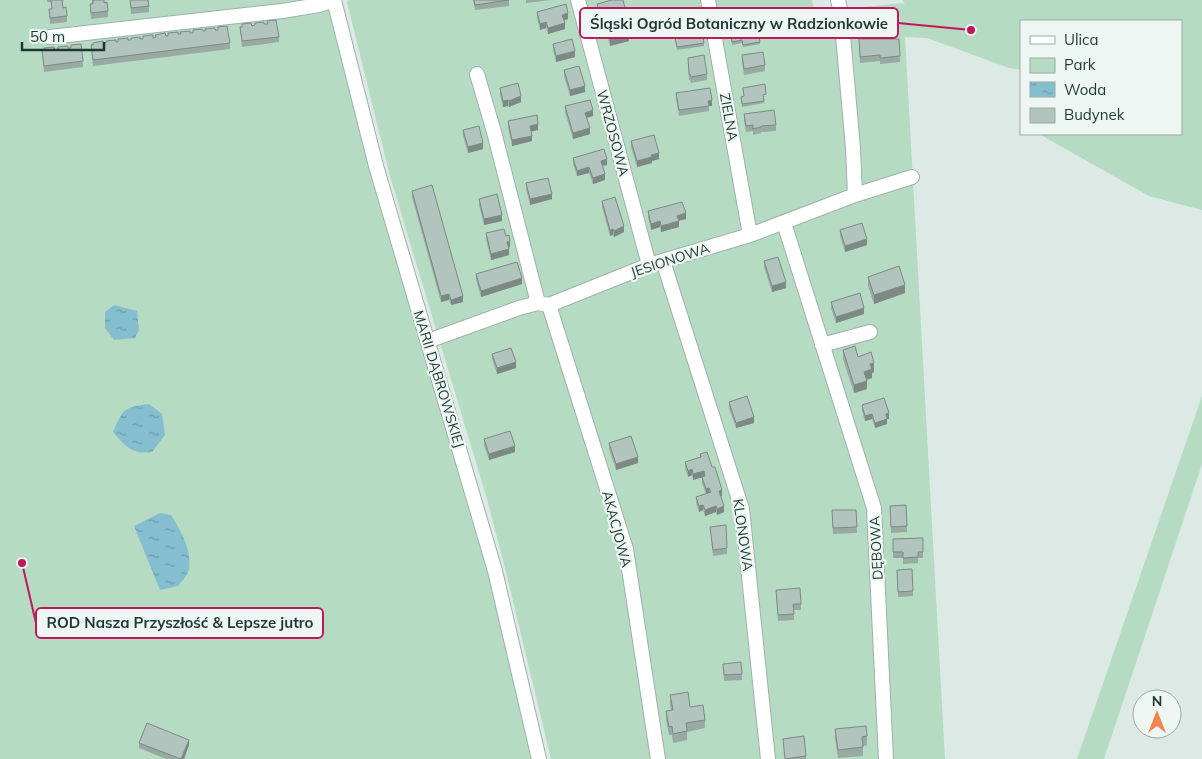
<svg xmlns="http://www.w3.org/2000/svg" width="1202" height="759" font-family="Mulish,sans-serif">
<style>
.green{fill:#b5dbc2}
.water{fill:url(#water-ripples)}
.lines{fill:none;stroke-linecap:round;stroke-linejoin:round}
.street-casing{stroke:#a0b0ac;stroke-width:16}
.street{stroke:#fff;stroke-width:14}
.wall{fill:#99a9a3}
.shaded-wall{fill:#7d8985}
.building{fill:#b2c4be;stroke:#7d8985}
.labels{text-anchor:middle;stroke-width:4.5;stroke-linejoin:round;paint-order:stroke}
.street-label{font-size:14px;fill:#1f3833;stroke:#edf6f2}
.leader{fill:none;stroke:#c2185b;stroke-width:2}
.callout-dot{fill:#c2185b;stroke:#edf6f2;stroke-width:2}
.callout{fill:#edf6f2;stroke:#c2185b;stroke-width:2}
.callout-label{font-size:15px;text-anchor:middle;font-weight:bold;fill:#1f3833}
</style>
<defs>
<pattern id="water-ripples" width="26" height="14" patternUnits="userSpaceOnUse" patternTransform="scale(1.25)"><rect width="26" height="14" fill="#84becf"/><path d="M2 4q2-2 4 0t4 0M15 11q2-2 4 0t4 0" fill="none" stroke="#6b9ba9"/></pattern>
</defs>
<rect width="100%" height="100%" fill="#dde9e5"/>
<!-- green -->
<path class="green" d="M0 0H326L373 177 483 550 532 759H0Z
M349 0H812L814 12 903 3 905 6 903 0H1202V210L1149 196 1039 134H1181V21H1021V70L1009 68 927 38 905 37 945 759H551L507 576 487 499 390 176 347 2Z
M1202 396V464L1104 759H1077Z"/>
<!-- water -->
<path class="water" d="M114 305 137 311 139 330 135 338 114 340 105 328V312Z
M149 404 162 414 165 435 152 452C132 455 125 446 113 432 123 409 124 407 149 404Z
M160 513 171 515C181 531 192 550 189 569 188 575 181 582 178 586L160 590 134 526Z"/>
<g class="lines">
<defs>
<path id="street" d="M334 0 376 166 495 571 539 759
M578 0 649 265
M708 0 750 235
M838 0 841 13 853 148 855 195
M50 37 282 11 319 5 334 0
M477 74 494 132 538 303
M784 223 874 508 886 759
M663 261 742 509 768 759
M549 305 626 549 658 759
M428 341 519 308 538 303 549 305 649 265 750 235 855 195 912 177
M822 345 870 332"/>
</defs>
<!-- street casing -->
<use href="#street" class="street-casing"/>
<!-- street -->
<use href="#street" class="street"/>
</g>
<!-- wall -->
<path class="wall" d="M47 0H65L62 1 63 8 67 16V22L50 24 49 9H52L51 2H47Z
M92 0H104L108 11V17L91 19 90 4H92Z
M130 0 149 6V12L131 14Z
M473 0H509V6L475 10Z
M526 0H551L526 3Z
M597 4 628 26H626L629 41 610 46 606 31V26H605L603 20 600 21 597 10Z
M537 12 568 19 564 20 565 29 548 34 546 28 540 30 537 18Z
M264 24 279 37V42L242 47 240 27Z
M215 30 230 43V49L93 66 91 45Z
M730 30 760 42V44L743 47 742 43 732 45Z
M674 33 704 43V46L677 50Z
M899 39 900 62 880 64V61L860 63 859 45Z
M553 44 575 57 556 62 553 50Z
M68 48 83 61V67L44 72 42 51Z
M742 55 765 65V71L744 75 742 61Z
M688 58 707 74V80L691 83 690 80H689Z
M564 70 585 92 570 96 564 76Z
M500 88 521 102 509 107 508 106 503 107 500 94Z
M743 88 766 97H763L764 103 742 107 741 97H744Z
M676 93 712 106H709V111L679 116 676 99Z
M565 106 593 116 587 118 590 134 573 139 565 112Z
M744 114 776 125V131L761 132V133L753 135V131L746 132 744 120Z
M508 121 538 130 531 131 532 141 512 146 508 127Z
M463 130 483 149 468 153 463 136Z
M631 141 659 159 652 161V163L637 167 631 147Z
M573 158 607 165 603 166 605 180 593 184 589 173 577 176 573 164Z
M526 183 552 199 530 205 526 189Z
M412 191 463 302 451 305 449 300 441 302 412 197Z
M479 199 502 221 484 225 479 205Z
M602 201 624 232 614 237 613 235 610 236 602 207Z
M648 211 686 219 678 221 679 227 661 232 660 227 651 230 648 217Z
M840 230 867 245 845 252 840 236Z
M486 233 506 236 510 247H509V255L491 260 486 239Z
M764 261 786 288 772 292 764 267Z
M476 274 522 284 481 297 476 280Z
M868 277 905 293 874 304 868 286Z
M831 302 864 314 836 323 831 308Z
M843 350 858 357 874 372 872 373V378L867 380V389L854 393 843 359Z
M492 354 516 368 497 374 492 359Z
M729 402 754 423 736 428 729 408Z
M862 405 889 419H887V424L875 428 872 419 865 421 862 411Z
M484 439 515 452 489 460 484 445Z
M609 443 638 463 616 470 609 449Z
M700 454 722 496H721L724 512 717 515 716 512 705 516 703 510 699 512 696 503V497L706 494 702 483V477L693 480 692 475 688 477 685 468V462L700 457Z
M906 505 907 532 891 533 890 506Z
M832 510H856L857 533 833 534Z
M726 525 727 554 713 556 710 527Z
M923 538V558H918V563L903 564V558H893V539Z
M897 570 913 591V596L898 597Z
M776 590 801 604V610H794V620L778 621Z
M723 664 742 674V680L724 681Z
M670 695 690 707 705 720V728L687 732V740L673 743 672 735H669L666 720V711L671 710 670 704Z
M835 729 867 736V745L863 746V756L838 758 835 738Z
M783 739 806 756V759H785Z
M139 743 189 745 184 759H166L139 748Z"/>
<!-- shaded-wall -->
<path class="shaded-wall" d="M568 13V19L562 21V15Z
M603 14V20L600 21V15Z
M607 19V25L605 26V20Z
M628 20V26L625 27V21Z
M546 22V28L540 30V24Z
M565 23V29L548 34V28Z
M629 35V41L610 46V40Z
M575 51V57L556 62V56Z
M585 86V92L570 96V90Z
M521 96V102L509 107V101Z
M508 100V106L503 107V101Z
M712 100V106H709L708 101Z
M593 110V116L585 118V113Z
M538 124V130L530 132V126Z
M590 128V134L573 139V133Z
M532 136V141L512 146V140Z
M483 143V149L468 153V147Z
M659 153V159L652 161V163L637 167V161L651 155Z
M607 159V165L601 166V161Z
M589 167V173L577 176V171Z
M605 174V180L593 184V178Z
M552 194V199L530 205V199Z
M686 213V219L677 221V216Z
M502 215V221L484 225V219Z
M660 221V227L651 230V224Z
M679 221V227L661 232V226Z
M624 226V232L614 237V231Z
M613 229V235L610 236V230Z
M867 239V245L845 252V246Z
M510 241V247L507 248V242Z
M509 249V255L491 260V254Z
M522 278V284L481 297V291Z
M786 282V288L772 292V286Z
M905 285V293L874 304V295Z
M449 294V300L441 302V296Z
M463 296V302L451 305V300Z
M864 308V314L836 323V317Z
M516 362V368L497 374V368Z
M874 363V372L872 373V378L864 380V372L870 364Z
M867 381V389L854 393V385Z
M889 413V419H887V424L875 428V423L886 414Z
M872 414V419L865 421V416Z
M754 417V423L736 428V423Z
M515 446V452L489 460V454Z
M638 457V463L616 470V464Z
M692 469V475L688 477V471Z
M704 471V477L693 480V474Z
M709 488V494L706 495V489Z
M722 490V496L719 497V491Z
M703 505V510L699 512V506Z
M716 506V512L705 516V510Z
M724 506V512L717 515V509Z
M189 740V745L184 759H181Z"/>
<!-- building -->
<path class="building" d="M51 0H62L63 8 66 7 67 16 50 18 49 9H52Z
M93 0H104V3L107 2 108 11 91 13 90 4H93Z
M130 0H148L149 6 131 8Z
M474 0H509L475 5Z
M612 0H623L628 20 625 21 629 35 610 40 606 26 609 25 607 19 605 20 603 14 600 15 597 4Z
M566 4 568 13 562 15 565 23 548 28 546 22 540 24 537 12Z
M276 20 279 37 242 41 240 27H242V24L251 23 252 26 255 25V23L264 22V24H268L267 21Z
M227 26 230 43 93 60 91 45H93V43L103 41 104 43H106V41L116 40V42H118V39L128 38V40H131V38L140 37V39H143V36L153 35V38L156 37 155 35 165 33 166 36H168V33L178 32V34H181L180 32 190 31V33H193V30L202 29 203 31H205V29L215 28V30H218V27Z
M757 26 760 42 743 45 742 40 732 42 730 30Z
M702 28 704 43 677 47 674 33Z
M572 39 575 51 556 56 553 44Z
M859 39H899L900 56 880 58V55L860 57Z
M81 44 83 61 44 66 42 51 45 50 44 48 54 47 55 50 58 49V47L68 46V48H71V45Z
M763 52 765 65 744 69 742 55Z
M704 55 707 74 691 77 690 74H689L688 58Z
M579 66 585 86 570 90 564 70Z
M518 83 521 96 509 101 508 100 503 101 500 88Z
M765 84 766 94 763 95 764 101 742 104 741 97 744 96 743 88Z
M710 88 712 100 708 101 709 106 679 110 676 93Z
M590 100 593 110 585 113 590 128 573 133 565 106Z
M774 110 776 125 761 126V127L753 129V125L746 126 744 114Z
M537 115 538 124 530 126 532 136 512 140 508 121Z
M479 126 483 143 468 147 463 130Z
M654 135 659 153 651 155 652 157 637 161 631 141Z
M604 149 607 159 601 161 605 174 593 178 589 167 577 171 573 158Z
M548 178 552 194 530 199 526 183Z
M432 185 463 296 451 300 449 294 441 296 412 191Z
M497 194 502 215 484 219 479 199Z
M615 197 624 226 614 231 613 229 610 230 602 201Z
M682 202 686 213 677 216 679 221 661 226 660 221 651 224 648 211Z
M862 223 867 239 845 246 840 230Z
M504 229 506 236 509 235 510 241 507 242 509 249 491 254 486 233Z
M778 257 786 282 772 286 764 261Z
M517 262 522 278 481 291 476 274Z
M899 266 905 285 874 295 868 277Z
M860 293 864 308 836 317 831 302Z
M855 346 858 357 871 352 874 363 870 364 872 369 864 372 867 381 854 385 843 350Z
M511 348 516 362 497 368 492 354Z
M747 396 754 417 736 423 729 402Z
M884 398 889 413 886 414 887 419 875 423 872 414 865 416 862 405Z
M510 431 515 446 489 454 484 439Z
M631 436 638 457 616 464 609 443Z
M707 452 712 467H715L722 490 719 491 724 506 717 509 716 506 705 510 703 505 699 506 696 497 711 492 709 488 706 489 702 477 705 476 704 471 693 474 692 469 688 471 685 462 701 457 700 454Z
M906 505 907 526 891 527 890 506Z
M832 510H856L857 527 833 528Z
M726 525 727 548 713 550 710 527Z
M923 538V552H918V557L903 558V552H893V539Z
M912 569 913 591 898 592 897 570Z
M800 588 801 604H793L794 614 778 615 776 590Z
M741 662 742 674 724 675 723 664Z
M688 692 690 707 703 705 705 720 686 723 687 731 673 734 672 726 669 727 666 711 673 710 670 695Z
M147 723 189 740 181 759 139 743Z
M866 726 867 736 862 737 863 747 838 750 835 729Z
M804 736 806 756 785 759 783 739Z"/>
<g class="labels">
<!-- street labels -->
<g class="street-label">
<text transform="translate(729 117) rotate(80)" y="5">ZIELNA</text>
<text transform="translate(613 133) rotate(75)" y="5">WRZOSOWA</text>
<text transform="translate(670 260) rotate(-18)" y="5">JESIONOWA</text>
<text transform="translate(439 379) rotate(73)" y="5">MARII DĄBROWSKIEJ</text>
<text transform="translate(617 529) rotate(75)" y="5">AKACJOWA</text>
<text transform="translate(743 535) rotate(82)" y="5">KLONOWA</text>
<text transform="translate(876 548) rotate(-93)" y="5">DĘBOWA</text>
</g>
</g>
<!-- callouts -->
<path class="leader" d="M971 30L898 23M22 563L36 623"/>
<g class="callout-dot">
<circle cx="971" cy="30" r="5"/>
<circle cx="22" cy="563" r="5"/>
</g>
<g class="callout">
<rect x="580" y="8" width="318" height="30" rx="5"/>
<rect x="36" y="608" width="287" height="30" rx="5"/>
</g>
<g class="callout-label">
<text x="739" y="29">Śląski Ogród Botaniczny w Radzionkowie</text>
<text x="180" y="628">ROD Nasza Przyszłość &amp; Lepsze jutro</text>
</g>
<!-- legend -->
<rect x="1020" y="20" width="162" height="115" fill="#edf6f2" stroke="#9baaa6"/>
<rect x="1030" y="36" width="25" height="8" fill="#ffffff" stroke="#9baaa6"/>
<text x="1064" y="45" font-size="15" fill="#1f3833">Ulica</text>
<rect x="1030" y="58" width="25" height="15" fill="#b5dbc2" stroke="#9baaa6"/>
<text x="1064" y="70" font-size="15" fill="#1f3833">Park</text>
<rect x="1030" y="82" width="25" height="15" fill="url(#water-ripples)" stroke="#9baaa6"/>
<text x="1064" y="95" font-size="15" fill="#1f3833">Woda</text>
<rect x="1030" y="108" width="25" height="15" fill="#b2c4be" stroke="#9baaa6"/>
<text x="1064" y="120" font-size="15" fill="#1f3833">Budynek</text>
<!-- north arrow -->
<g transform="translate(1157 714)"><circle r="24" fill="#edf6f2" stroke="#9baaa6"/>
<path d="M0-4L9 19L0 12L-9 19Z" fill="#f28652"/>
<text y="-8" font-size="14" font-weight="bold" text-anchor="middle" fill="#1f3833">N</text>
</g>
<!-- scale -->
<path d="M22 42v8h82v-8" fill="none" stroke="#1f3833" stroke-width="2.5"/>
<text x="30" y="42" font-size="15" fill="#1f3833" stroke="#edf6f2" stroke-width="4" paint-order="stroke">50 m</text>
</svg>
